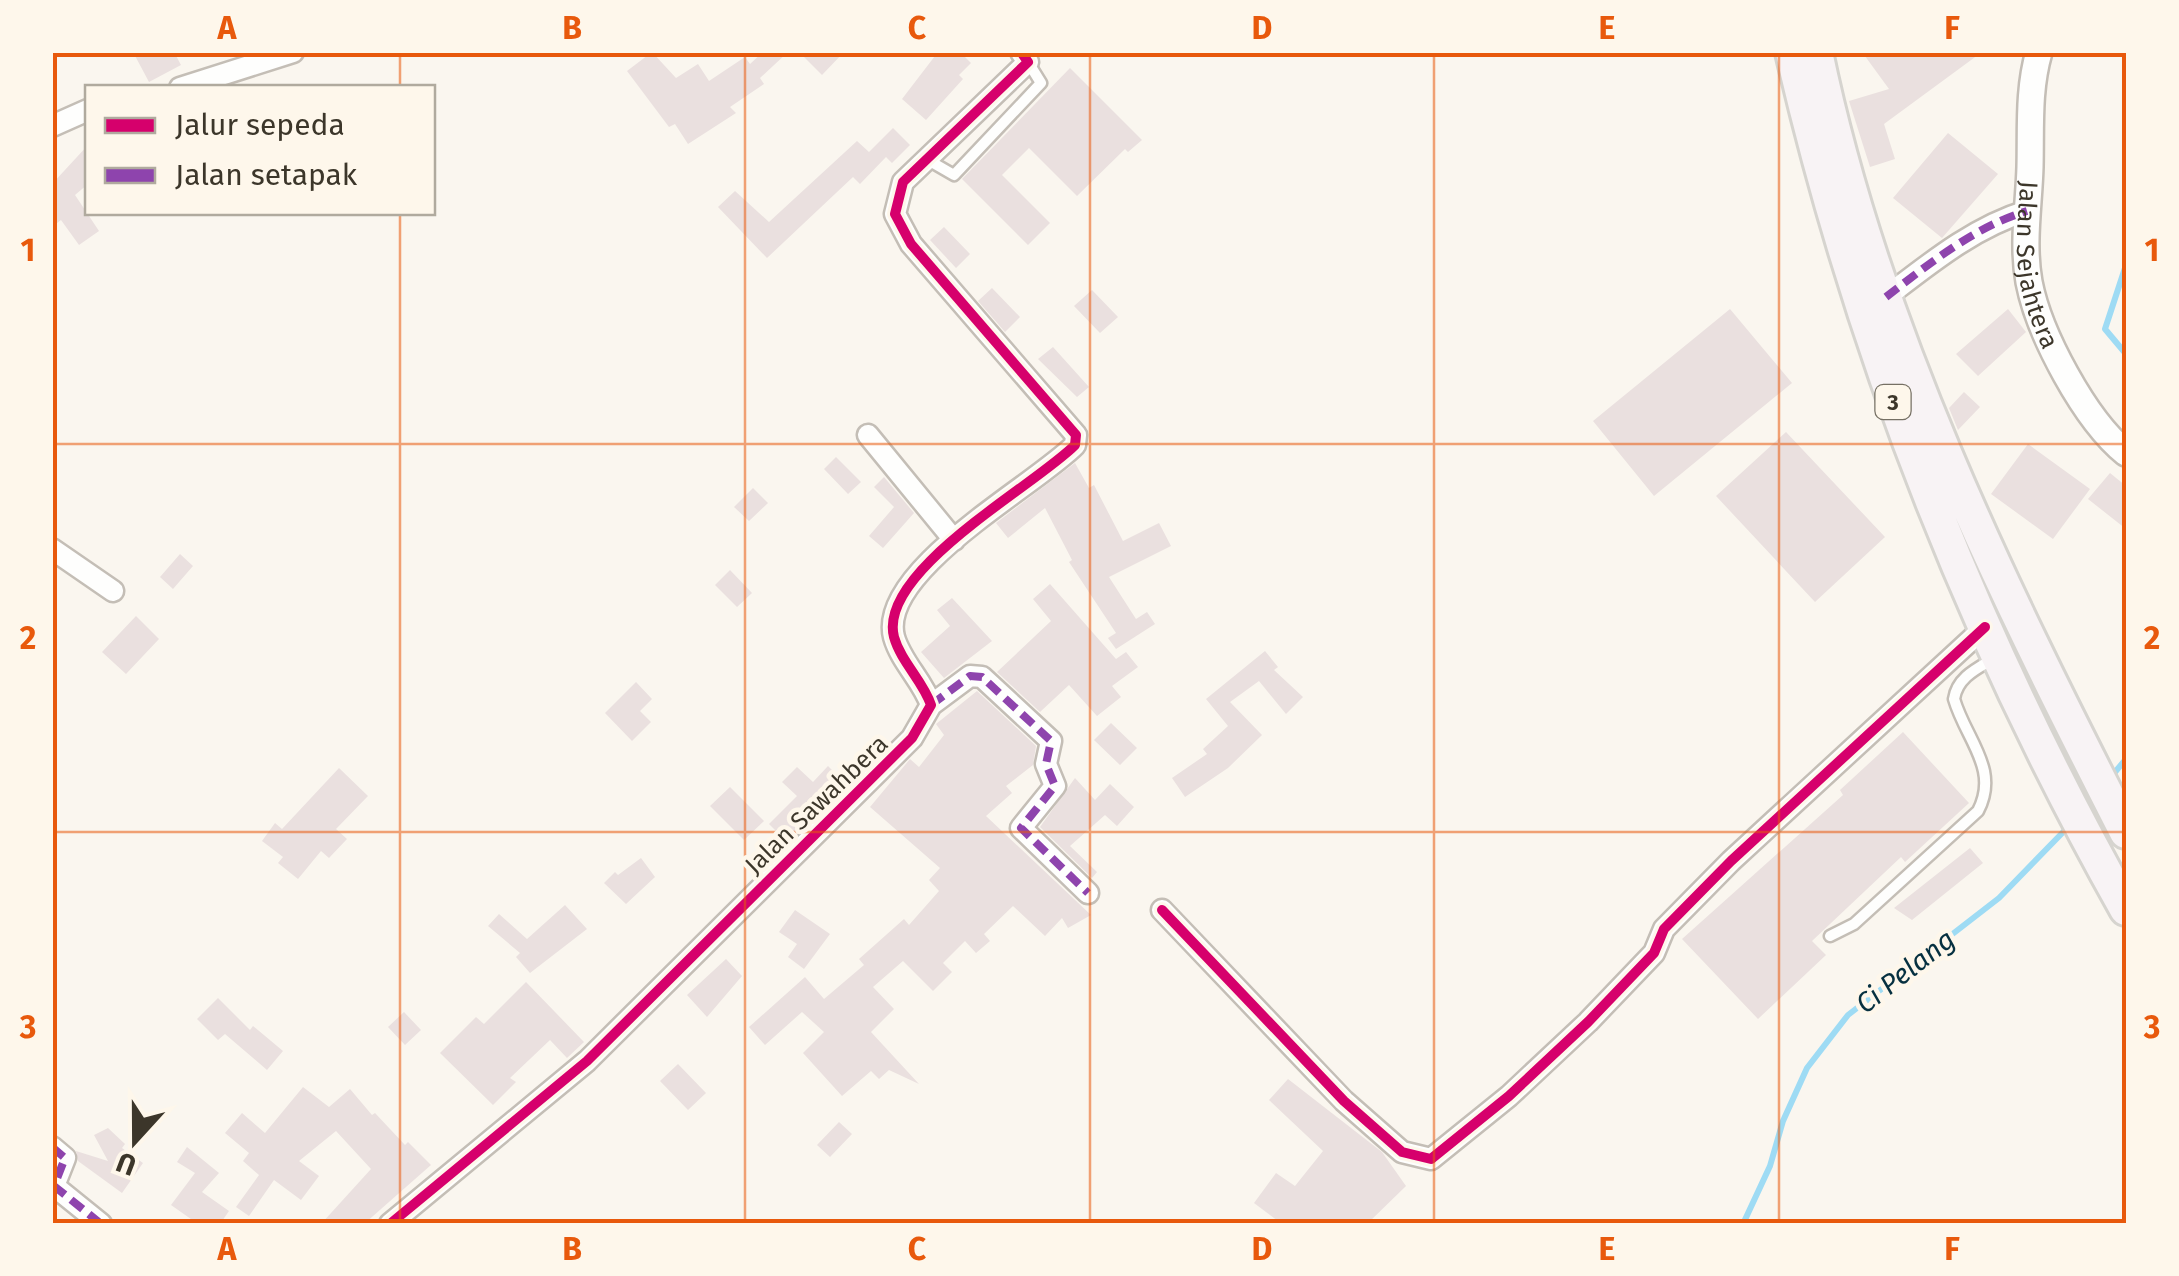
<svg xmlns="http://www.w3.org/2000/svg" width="2179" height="1276" font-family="'Fira Sans',sans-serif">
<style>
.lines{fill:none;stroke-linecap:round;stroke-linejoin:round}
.stream{stroke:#9edbf4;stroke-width:6}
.building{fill:#eae0df}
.service-casing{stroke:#c4beb6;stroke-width:15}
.minor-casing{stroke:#c4beb6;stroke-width:25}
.tertiary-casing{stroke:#c4beb6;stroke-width:30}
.primary-casing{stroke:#d6d4cf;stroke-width:38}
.service{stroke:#fefefd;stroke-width:10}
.minor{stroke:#fefefd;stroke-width:20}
.tertiary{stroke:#fefefd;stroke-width:25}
.primary{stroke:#f8f3f5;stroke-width:32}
.quiet{stroke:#8e44ad;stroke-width:8;stroke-dasharray:15 8;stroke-linecap:butt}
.cycleway-casing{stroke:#fef7eb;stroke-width:16}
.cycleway{stroke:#d6006c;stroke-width:10}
.grid{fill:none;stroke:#e8590c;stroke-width:2.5;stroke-opacity:0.55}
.labels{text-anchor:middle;stroke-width:9;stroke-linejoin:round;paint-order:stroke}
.shield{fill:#fef7eb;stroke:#767064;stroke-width:2.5}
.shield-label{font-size:22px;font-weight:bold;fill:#3c362a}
.street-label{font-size:25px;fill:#3c362a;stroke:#fef7eb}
.water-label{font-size:28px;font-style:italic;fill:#063040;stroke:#fef7eb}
.neatline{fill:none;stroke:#e8590c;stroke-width:4}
.grid-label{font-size:32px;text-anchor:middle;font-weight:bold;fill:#e8590c}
</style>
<rect width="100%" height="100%" fill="#faf6ef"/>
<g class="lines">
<!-- stream -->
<path class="stream" d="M2126 265 2105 329 2126 354
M2110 778 2126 759
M1743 1224 1770 1166 1783 1121 1807 1068 1848 1015 1999 898 2070 825"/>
</g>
<!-- building -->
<path class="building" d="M133 52H174L181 65 149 82Z
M652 52 676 78 698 64 709 81 745 57 750 64 763 52H788L760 78 764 84 730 107 736 113 688 144 675 124 669 127 627 71Z
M799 52H844L822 75Z
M938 52H960L971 63 959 75 963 79 926 120 902 99Z
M1862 52H1982L1884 124 1895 159 1870 167 1849 101 1889 89Z
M1070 68 1142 140 1128 152 1125 149 1077 196 1029 148 1002 175 1050 223 1028 245 962 179Z
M893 128 910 145 892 163 886 157 860 184 853 177 767 258 718 207 735 191 769 222 857 141 869 152Z
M1948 133 1998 174 1942 238 1893 198Z
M88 145V184L75 195 99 231 79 245 61 220 52 227V184Z
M944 227 970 254 956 268 930 240Z
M992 288 1020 317 1005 332 978 301Z
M1092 290 1118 317 1100 333 1074 306Z
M1730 309 1792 383 1654 496 1593 421Z
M2008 309 2026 332 1978 376 1956 354Z
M1053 347 1089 387 1077 397 1038 359Z
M1964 392 1980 407 1958 430 1949 408Z
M1786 432 1885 537 1815 602 1716 496Z
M2028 444 2090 489 2053 539 1991 494Z
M836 457 861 482 848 494 824 469Z
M1075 463 1089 488 1094 485 1123 541 1159 523 1171 546 1109 577 1136 619 1147 612 1155 624 1116 649 1108 638 1116 633 1069 562 1072 560 1045 508 1008 538 996 523Z
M2110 473 2126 486V529L2088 499Z
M884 477 914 513 883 548 869 536 894 507 874 487Z
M753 488 768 503 749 521 734 507Z
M180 554 193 566 173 589 160 577Z
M730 570 752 593 737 607 715 585Z
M1050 584 1116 659 1126 652 1138 667 1112 686 1121 697 1097 716 1069 685 1040 712 997 672 1051 621 1033 599Z
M952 598 992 641 944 678 921 652 950 626 937 610Z
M136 616 159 639 126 674 102 652Z
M1265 651 1278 667 1274 670 1303 697 1286 714 1259 681 1230 702 1262 735 1228 768 1185 797 1172 778 1207 754 1203 749 1228 726 1206 699Z
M636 682 652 699 640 711 651 722 632 741 605 713Z
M977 691 1036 746 1033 765 1006 786 1012 793 986 816 1091 915 1068 928 1062 918 1045 936 1013 906 984 934 990 941 976 953 965 941 943 963 952 972 933 991 903 961 873 987 894 1009 871 1032 919 1084 889 1070 879 1079 871 1071 842 1096 803 1053 824 1032 802 1012 765 1045 749 1027 805 977 824 999 864 965 859 959 904 919 909 925 939 891 929 880 940 868 870 807 910 759 919 767 944 735 936 724Z
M1111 723 1137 748 1120 765 1094 740Z
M1903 732 1969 803 1905 862 1901 857 1812 941 1826 955 1758 1019 1682 939 1843 795 1840 790Z
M828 766 837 775 800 815 806 824 787 842 769 824 797 796 782 782 797 767 813 782Z
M339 768 368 796 336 829 347 839 329 858 321 851 298 879 278 863 283 857 262 841 275 823 282 829Z
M1075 778 1095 800 1110 784 1134 807 1117 826 1105 815 1070 846 1097 872 1092 878 1040 827Z
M730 787 764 821 744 840 710 806Z
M1970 848 1983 863 1912 920 1894 908Z
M641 858 655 877 626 904 604 883 615 872 618 875Z
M565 905 587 929 530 973 516 957 520 953 488 926 499 914 527 939Z
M795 910 830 934 804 969 788 957 797 944 779 932Z
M726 959 742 976 707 1017 687 995Z
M526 982 584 1042 567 1058 550 1040 510 1078 516 1082 493 1105 440 1053 476 1017 484 1024Z
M218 998 250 1030 253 1026 283 1051 267 1070 225 1034 218 1040 197 1019Z
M404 1012 421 1030 405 1045 388 1027Z
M678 1064 706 1093 688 1110 660 1081Z
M1288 1079 1382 1152 1406 1186 1367 1224H1282L1254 1203 1276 1173 1295 1186 1323 1151 1269 1100Z
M303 1087 329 1107 350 1089 372 1115 375 1113 405 1145 408 1142 431 1165 364 1224H321L371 1169 336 1131 299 1161 319 1176 301 1200 274 1180 249 1216 236 1207 259 1175 243 1161 249 1153 225 1133 242 1113 265 1133Z
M839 1122 852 1134 830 1157 817 1145Z
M108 1128 125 1144 122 1148 143 1163 122 1193 78 1161 76 1151 108 1161 94 1135Z
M187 1147 219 1173 202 1192 229 1211 220 1224H198L171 1205 195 1173 177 1162Z"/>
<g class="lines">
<defs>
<path id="service" d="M928 160 954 175 1041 83 1028 62
M1830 936 1854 924 1978 811C2000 769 1966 740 1954 699 1957 678 1976 669 1993 659"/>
<path id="minor" d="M180 88 293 52
M52 126 88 110
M1886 297C1929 264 1974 227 2027 211
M868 435 954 540
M52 549 113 591
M931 705 970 676 982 677 1051 741 1046 764 1055 786 1021 828 1088 893
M1162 910 1344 1101 1402 1152 1431 1159 1509 1096 1588 1022 1654 953 1664 929 1731 861 1985 627
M52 1147 65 1158 54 1186 101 1224
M390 1224 587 1061 912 738 931 705C923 681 901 662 894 637 877 571 1036 485 1075 445L1076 435 911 244 895 214 903 182 1028 62 1021 52"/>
<g id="tertiary">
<path id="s1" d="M2039 52C2028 90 2031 128 2030 167 2029 204 2022 244 2029 282 2039 334 2085 420 2126 453"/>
</g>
<path id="primary" d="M1792 52C1862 354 1975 640 2126 909
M1816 52C1873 328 1999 583 2126 832"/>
</defs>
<!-- service casing -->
<use href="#service" class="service-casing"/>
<!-- minor casing -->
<use href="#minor" class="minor-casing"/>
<!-- tertiary casing -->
<use href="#tertiary" class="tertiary-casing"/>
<!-- primary casing -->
<use href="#primary" class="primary-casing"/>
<!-- service -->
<use href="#service" class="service"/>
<!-- minor -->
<use href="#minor" class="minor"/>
<!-- tertiary -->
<use href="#tertiary" class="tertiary"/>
<!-- primary -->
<use href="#primary" class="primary"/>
<!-- quiet -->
<path class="quiet" d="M1886 297C1929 264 1974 227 2027 211
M931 705 970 676 982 677 1051 741 1046 764 1055 786 1021 828 1088 893
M52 1147 65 1158 54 1186 101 1224"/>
<defs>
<path id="cycleway" d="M1162 910 1344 1101 1402 1152 1431 1159 1509 1096 1588 1022 1654 953 1664 929 1731 861 1985 627
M390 1224 587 1061 912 738 931 705C923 681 901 662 894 637 877 571 1036 485 1075 445L1076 435 911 244 895 214 903 182 1028 62 1021 52"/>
</defs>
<!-- cycleway casing -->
<use href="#cycleway" class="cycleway-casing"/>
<!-- cycleway -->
<use href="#cycleway" class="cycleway"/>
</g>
<!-- grid -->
<path class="grid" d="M400 52V88M745 52V1224M1090 52V1224M1434 52V1224M1779 52V1224M400 212V1224M52 444H2126M52 832H2126"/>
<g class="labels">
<!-- shield labels -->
<rect class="shield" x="1875.5" y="385" width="35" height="34" rx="8"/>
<g class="shield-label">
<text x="1893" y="410">3</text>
</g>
<!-- street labels -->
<g class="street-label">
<text dy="9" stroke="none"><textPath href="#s1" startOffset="215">Jalan Sejahtera</textPath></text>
<text transform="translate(816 804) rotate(-44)" y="9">Jalan Sawahbera</text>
</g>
<!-- water labels -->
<g class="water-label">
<text transform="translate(1905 971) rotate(-38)" y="10">Ci Pelang</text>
</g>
</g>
<!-- border -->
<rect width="2179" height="1276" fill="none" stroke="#fef7eb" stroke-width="110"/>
<!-- legend -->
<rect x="85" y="85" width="350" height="130" fill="#fef7eb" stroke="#b0aa9e" stroke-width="2.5"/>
<rect x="105" y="118" width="50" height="15" fill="#d6006c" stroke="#b0aa9e" stroke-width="2.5"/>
<text x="175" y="135" font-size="30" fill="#3c362a">Jalur sepeda</text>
<rect x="105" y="168" width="50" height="15" fill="#8e44ad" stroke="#b0aa9e" stroke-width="2.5"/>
<text x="175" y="185" font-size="30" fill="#3c362a">Jalan setapak</text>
<!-- north arrow -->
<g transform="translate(135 1141) rotate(201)" stroke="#fef7eb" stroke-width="8" paint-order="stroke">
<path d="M0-8L18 38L0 25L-18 38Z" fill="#3c362a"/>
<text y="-15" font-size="28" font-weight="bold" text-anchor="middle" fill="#3c362a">U</text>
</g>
<rect x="55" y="55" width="2069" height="1166" class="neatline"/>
<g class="grid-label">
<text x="227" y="39">A</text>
<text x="572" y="39">B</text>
<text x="917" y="39">C</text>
<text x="1262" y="39">D</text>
<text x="1607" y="39">E</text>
<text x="1952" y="39">F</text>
<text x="28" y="261">1</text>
<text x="2152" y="261">1</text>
<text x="28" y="649">2</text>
<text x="2152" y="649">2</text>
<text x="28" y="1038">3</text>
<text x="2152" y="1038">3</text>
<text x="227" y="1260">A</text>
<text x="572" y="1260">B</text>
<text x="917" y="1260">C</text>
<text x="1262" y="1260">D</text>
<text x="1607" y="1260">E</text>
<text x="1952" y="1260">F</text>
</g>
</svg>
